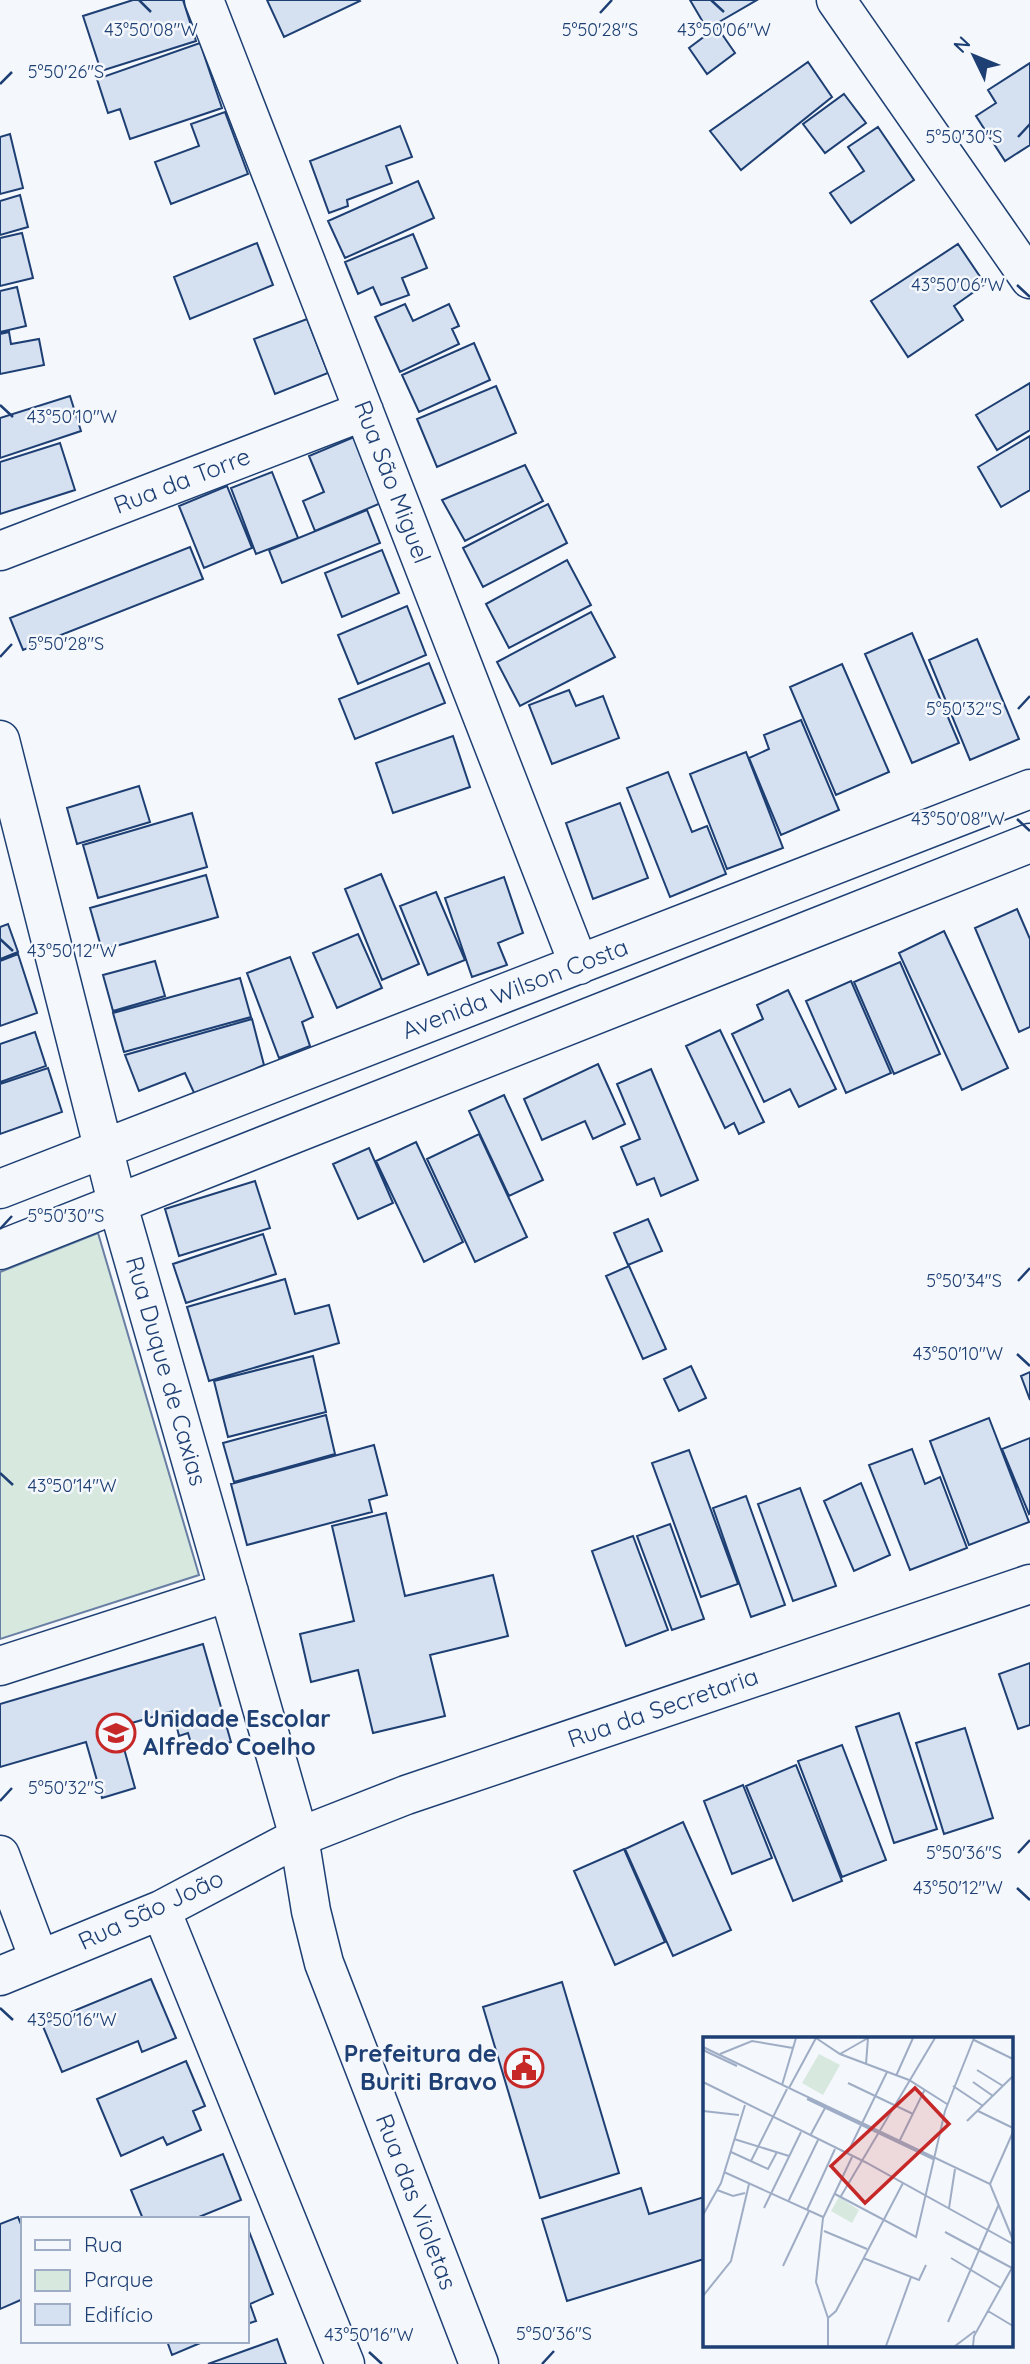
<svg xmlns="http://www.w3.org/2000/svg" width="1030" height="2364" font-family="Quicksand,sans-serif">
<style>
.green{fill:#d7e8df;stroke:#687fa3;stroke-width:2}
.building{fill:#d5e0f0;stroke:#1d3f73;stroke-width:2}
.lines{fill:none;stroke-linecap:round;stroke-linejoin:round}
.minor-casing{stroke:#1d3f73;stroke-width:41}
.minor{stroke:#f4f7fb;stroke-width:38}
.ticks{fill:none;stroke:#1d3f73;stroke-width:2.5}
.labels{text-anchor:middle;stroke-width:5;stroke-linejoin:round;paint-order:stroke}
.street-label{font-size:24px;fill:#1d3f73;stroke:#f4f7fb}
.poi-label{font-size:24px;font-weight:bold;fill:#1d3f73;stroke:#f4f7fb;text-anchor:start}
.inset-road{fill:none;stroke:#9eadc5;stroke-width:2}
.view{fill:#c62828;fill-opacity:0.15;stroke:#c62828;stroke-width:3.5}
.inset-edge{fill:none;stroke:#1d3f73;stroke-width:3.5}
.ticks-label{font-size:18px;text-anchor:middle;fill:#1d3f73;stroke:#f4f7fb;stroke-width:5;stroke-linejoin:round;paint-order:stroke}
</style>
<rect width="100%" height="100%" fill="#f4f7fb"/>
<!-- green -->
<path class="green" d="M98 1233 199 1575 0 1639V1272Z"/>
<!-- building -->
<path class="building" d="M133 0H183L196 41 101 71 83 16Z
M267 0H359L360 1 284 37Z
M690 0H757L707 29Z
M717 27 735 53 707 74 689 48Z
M200 43 222 108 130 139 120 109 108 113 97 79Z
M808 62 832 97 741 170 710 131Z
M1030 63V145L1005 161 976 116 996 103 988 90Z
M844 94 866 123 825 153 803 124Z
M225 112 248 174 171 204 155 162 199 146 191 124Z
M400 126 412 157 386 166 392 183 347 200 348 206 329 213 310 161Z
M878 127 914 180 851 223 830 193 864 171 848 147Z
M10 134 23 188 0 194V137Z
M418 181 434 218 345 258 328 221Z
M20 195 28 227 0 235V201Z
M22 233 33 278 0 286V238Z
M413 234 427 268 402 278 409 295 381 305 373 287 358 294 345 262Z
M257 243 273 285 190 319 174 277Z
M958 244 985 284 954 306 963 320 908 357 871 301Z
M17 287 26 326 0 332V291Z
M405 304 413 321 449 304 459 326 452 329 459 344 400 372 375 317Z
M307 319 328 373 275 394 254 339Z
M9 332 11 344 39 339 44 365 0 374V334Z
M474 343 490 380 419 412 402 375Z
M1030 383V430L997 450 976 415Z
M496 386 516 433 437 467 417 419Z
M70 396 81 431 0 458V418Z
M1030 436V490L1001 507 978 467Z
M354 437 381 503 315 531 303 501 324 492 309 456Z
M60 443 75 490 0 514V462Z
M525 465 543 501 465 541 442 500Z
M272 472 298 538 256 554 231 488Z
M227 486 252 548 204 568 179 506Z
M548 504 567 543 483 587 463 548Z
M367 510 380 543 282 583 269 550Z
M190 547 203 579 23 650 10 618Z
M382 550 399 593 342 617 325 573Z
M567 560 591 605 509 648 486 604Z
M407 606 426 655 358 684 338 635Z
M591 612 615 657 520 706 497 662Z
M912 633 959 743 912 763 865 654Z
M977 639 1019 739 970 760 929 660Z
M429 663 445 703 355 739 339 699Z
M842 664 889 772 836 795 790 687Z
M569 690 576 706 603 696 619 738 552 764 529 705Z
M801 720 839 810 781 835 749 758 769 749 764 735Z
M453 736 470 787 393 813 376 763Z
M746 752 783 848 727 869 690 774Z
M668 772 692 832 707 826 726 874 670 897 627 788Z
M139 786 150 822 77 844 67 808Z
M620 803 648 878 593 899 566 823Z
M192 813 207 867 98 898 83 845Z
M381 874 419 964 382 980 345 889Z
M206 875 218 917 102 950 90 908Z
M504 877 523 933 498 943 507 965 472 977 445 898Z
M436 892 465 960 428 975 400 906Z
M1017 909 1030 939V1027L1019 1032 975 928Z
M8 924 18 952 0 959V927Z
M944 931 1008 1068 962 1090 899 953Z
M358 934 382 988 337 1008 313 953Z
M18 954 37 1013 0 1026V961Z
M290 957 313 1017 302 1022 310 1046 279 1058 247 973Z
M155 961 165 996 113 1011 103 975Z
M900 962 940 1054 894 1074 854 982Z
M240 978 251 1017 124 1052 113 1013Z
M851 981 891 1073 846 1093 806 1001Z
M788 990 836 1089 799 1107 790 1089 764 1102 732 1034 763 1019 757 1005Z
M252 1019 264 1065 195 1095 185 1073 139 1091 125 1055Z
M720 1030 764 1122 739 1134 734 1123 725 1128 686 1046Z
M35 1032 46 1066 0 1082V1044Z
M598 1064 625 1124 593 1139 585 1121 542 1140 524 1099Z
M48 1068 62 1112 0 1134V1084Z
M651 1069 698 1180 661 1196 654 1178 637 1185 621 1147 640 1139 617 1084Z
M504 1095 543 1180 509 1196 469 1111Z
M479 1134 527 1237 475 1262 427 1159Z
M416 1142 463 1242 424 1262 376 1161Z
M369 1148 393 1203 358 1219 333 1164Z
M255 1181 270 1228 179 1256 165 1209Z
M648 1219 662 1251 628 1265 614 1233Z
M263 1234 276 1274 186 1303 173 1264Z
M629 1266 666 1349 643 1359 606 1276Z
M285 1279 295 1314 329 1305 339 1343 209 1381 187 1307Z
M313 1356 326 1412 228 1437 214 1381Z
M691 1366 706 1398 679 1411 664 1379Z
M1030 1372V1400L1021 1376Z
M326 1415 335 1454 234 1482 223 1443Z
M989 1418 1029 1522 969 1545 930 1441Z
M1030 1438V1513L1029 1514 1002 1449Z
M374 1445 387 1495 369 1500 372 1512 247 1545 231 1484Z
M912 1449 925 1484 940 1477 967 1548 910 1570 869 1465Z
M689 1450 738 1584 701 1597 652 1463Z
M861 1483 890 1555 854 1571 824 1501Z
M800 1488 836 1586 793 1601 758 1504Z
M746 1496 785 1605 751 1617 713 1508Z
M386 1513 405 1596 493 1575 508 1636 430 1655 445 1716 373 1733 358 1670 311 1682 300 1634 354 1621 332 1526Z
M670 1524 704 1619 672 1630 637 1536Z
M633 1536 668 1630 626 1646 592 1551Z
M203 1644 231 1742 194 1753 188 1733 179 1736 173 1711 118 1727 135 1788 102 1798 86 1742 0 1767V1704Z
M1030 1663V1725L1018 1729 999 1674Z
M899 1713 937 1829 894 1843 856 1727Z
M965 1728 993 1818 944 1834 916 1743Z
M842 1745 886 1860 842 1877 798 1761Z
M796 1765 842 1881 793 1901 746 1786Z
M743 1785 772 1858 732 1874 704 1801Z
M683 1822 731 1930 673 1956 625 1849Z
M624 1849 665 1942 615 1965 574 1871Z
M151 1979 176 2038 142 2052 138 2041 62 2072 42 2024Z
M562 1982 619 2173 540 2198 483 2007Z
M186 2061 205 2106 193 2111 201 2130 167 2145 163 2137 121 2156 97 2099Z
M223 2154 241 2200 194 2219H143L131 2190Z
M641 2188 649 2214 704 2197V2259L567 2301 542 2219Z
M18 2217 23 2229V2299L0 2309V2224Z
M247 2226 273 2294 250 2304 256 2321 247 2324Z
M277 2339 286 2364H208Z
M167 2341H205L172 2355Z"/>
<g class="lines">
<defs>
<path id="minor" d="M204 0 579 965
M836 0 1030 279
M0 551 364 411
M0 740 117 1202 299 1837 311 1911 324 1963 479 2364
M0 1189 1030 789
M0 1250 1030 843
M0 1666 229 1592
M0 1855 39 1959
M161 1910 345 2364
M0 1976 161 1910 299 1837 406 1795 1030 1584"/>
</defs>
<!-- minor casing -->
<use href="#minor" class="minor-casing"/>
<!-- minor -->
<use href="#minor" class="minor"/>
</g>
<!-- ticks -->
<path class="ticks" d="M139 0 151 12M711 0 724 12M600 13 612 0M0 84 12 72M1018 137 1030 124M1017 285 1030 297M0 405 13 417M0 657 12 644M1018 709 1030 696M1017 819 1030 831M0 939 13 951M0 1229 12 1216M1018 1281 1030 1268M1017 1354 1030 1366M0 1473 13 1485M0 1801 12 1788M1018 1853 1030 1840M1017 1888 1030 1900M0 2008 13 2020M369 2352 382 2364M542 2364 554 2351"/>
<!-- icons -->
<defs>
<symbol id="school-ring" viewBox="-11 -11 22 22"><circle r="9.5" fill="#f4f7fb" stroke="#c62828" stroke-width="1.5"/><path d="M0-5L7-2L0 1L-7-2ZM-4 1L0 2.5L4 1V4Q0 6-4 4Z" fill="#c62828"/></symbol>
<symbol id="civic-ring" viewBox="-11 -11 22 22"><circle r="9.5" fill="#f4f7fb" stroke="#c62828" stroke-width="1.5"/><path d="M-.6-6.5H3V-4.5H.6V-3L4-1V1h2V6H-6V1h2V-1L-.6-3ZM-1.2 2.5V6h2.4V2.5Z" fill="#c62828"/></symbol>
</defs>
<g fill-rule="evenodd">
<use href="#school-ring" x="94" y="1711" width="44" height="44"/>
<use href="#civic-ring" x="502" y="2046" width="44" height="44"/>
</g>
<g class="labels">
<!-- street labels -->
<g class="street-label">
<text transform="translate(182 481) rotate(-21)" y="8">Rua da Torre</text>
<text transform="translate(392 482) rotate(69)" y="8">Rua São Miguel</text>
<text transform="translate(515 989) rotate(-21)" y="8">Avenida Wilson Costa</text>
<text transform="translate(166 1371) rotate(74)" y="8">Rua Duque de Caxias</text>
<text transform="translate(663 1708) rotate(-19)" y="8">Rua da Secretaria</text>
<text transform="translate(151 1910) rotate(-25)" y="8">Rua São João</text>
<text transform="translate(416 2202) rotate(69)" y="8">Rua das Violetas</text>
</g>
<!-- poi labels -->
<g class="poi-label">
<text x="143" y="1727">Unidade Escolar<tspan x="143" dy="28">Alfredo Coelho</tspan></text>
<text x="497" y="2062" text-anchor="end">Prefeitura de<tspan x="497" dy="28">Buriti Bravo</tspan></text>
</g>
</g>
<!-- overview -->
<g transform="translate(703 2037)">
<rect width="310" height="310" fill="#f4f7fb"/>
<path d="M116 17 137 28 120 58 99 46ZM136 160 156 173 149 186 128 174Z" fill="#d7e8df"/>
<path class="inset-road" d="M113 1 137 17 206 43 244 67M271 3 310 22M0 10 287 147 310 203M0 13 34 29M17 17 49 4 90 11M137 17 165 1M163 27 165 1M274 33 300 49M193 39 210 1M0 45 162 125 310 207M270 45 290 59M145 46 210 77M79 48 93 1M250 49 280 69M86 51 113 1M104 62 230 122M0 74 36 78M275 74 310 91M264 84 310 39M107 99 122 71M31 102 86 119M197 103 222 52M28 115 65 132 74 115M144 117 184 35M48 124 84 52M21 135 120 180M287 147 310 95M14 153 30 159 42 156M132 157 213 200 242 74 271 1M138 159 232 1M85 165 115 103M61 171 98 95M246 171 252 132M104 173 132 112M0 178 18 146 42 68M121 194 164 212M242 195 309 231M160 221 216 243 223 228M248 221 298 251M80 229 106 174M0 259 28 224 46 147M285 274 310 289M125 281 113 245 120 181 149 120M125 281 133 274 200 146M125 281V309M245 285 296 167M183 309 208 240M252 309 272 294M270 309 271 299 310 229"/>
<path class="view" d="M212 51 246 87 162 166 128 129Z"/>
<rect width="310" height="310" class="inset-edge"/>
</g>
<g class="ticks-label">
<text x="151" y="36">43°50'08"W</text>
<text x="724" y="36">43°50'06"W</text>
<text x="600" y="36">5°50'28"S</text>
<text x="66" y="78">5°50'26"S</text>
<text x="964" y="143">5°50'30"S</text>
<text x="958" y="291">43°50'06"W</text>
<text x="72" y="423">43°50'10"W</text>
<text x="66" y="650">5°50'28"S</text>
<text x="964" y="715">5°50'32"S</text>
<text x="958" y="825">43°50'08"W</text>
<text x="72" y="957">43°50'12"W</text>
<text x="66" y="1222">5°50'30"S</text>
<text x="964" y="1287">5°50'34"S</text>
<text x="958" y="1360">43°50'10"W</text>
<text x="72" y="1492">43°50'14"W</text>
<text x="66" y="1794">5°50'32"S</text>
<text x="964" y="1859">5°50'36"S</text>
<text x="958" y="1894">43°50'12"W</text>
<text x="72" y="2026">43°50'16"W</text>
<text x="554" y="2340">5°50'36"S</text>
<text x="369" y="2341">43°50'16"W</text>
</g>
<!-- legend -->
<rect x="21" y="2217" width="228" height="126" fill="#f4f7fb" stroke="#9eadc5" stroke-width="2"/>
<rect x="35" y="2240" width="35" height="10" fill="#f4f7fb" stroke="#9eadc5" stroke-width="2"/>
<text x="84" y="2252" font-size="21" fill="#1d3f73">Rua</text>
<rect x="35" y="2270" width="35" height="21" fill="#d7e8df" stroke="#9eadc5" stroke-width="2"/>
<text x="84" y="2287" font-size="21" fill="#1d3f73">Parque</text>
<rect x="35" y="2304" width="35" height="21" fill="#d5e0f0" stroke="#9eadc5" stroke-width="2"/>
<text x="84" y="2322" font-size="21" fill="#1d3f73">Edifício</text>
<!-- north arrow -->
<g transform="translate(974 56) rotate(313)" stroke="#f4f7fb" stroke-width="5" paint-order="stroke">
<path d="M0-5L12 26L0 18L-12 26Z" fill="#1d3f73"/>
<text y="-10" font-size="19" font-weight="bold" text-anchor="middle" fill="#1d3f73">N</text>
</g>
</svg>
